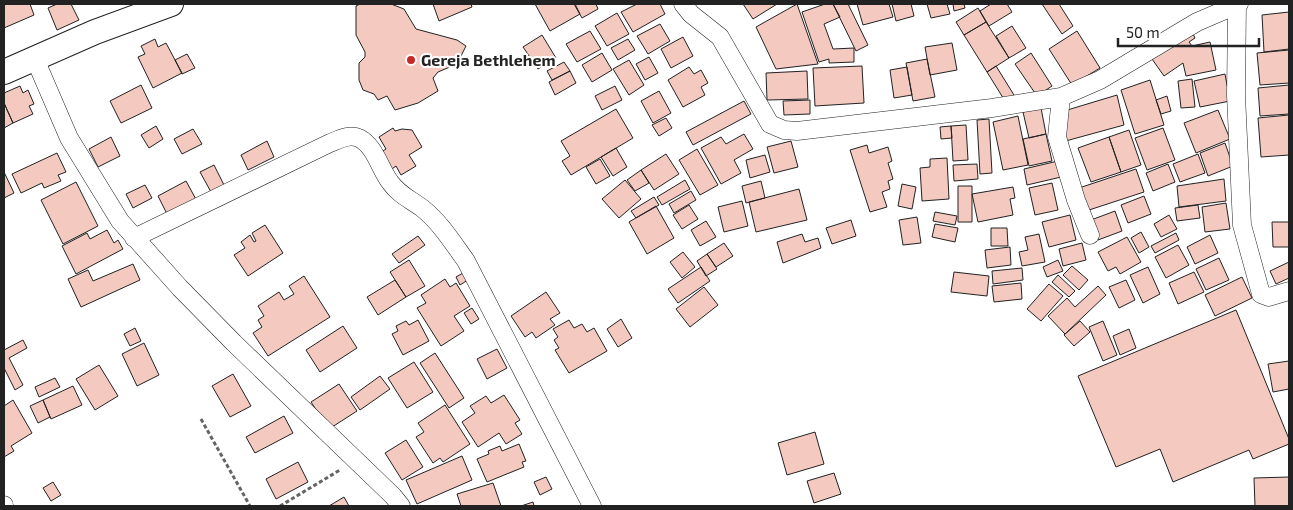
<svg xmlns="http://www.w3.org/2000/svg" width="1293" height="510" font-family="'Exo 2',sans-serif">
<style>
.building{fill:#f3c9c0;stroke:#222}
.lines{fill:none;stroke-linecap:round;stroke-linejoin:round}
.street-casing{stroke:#222;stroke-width:19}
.secondary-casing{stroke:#222;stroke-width:26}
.path{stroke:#646464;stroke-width:3;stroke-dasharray:4 2.5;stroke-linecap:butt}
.street{stroke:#fff;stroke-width:18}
.secondary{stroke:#fff;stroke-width:24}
.poi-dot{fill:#c62828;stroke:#fff;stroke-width:2}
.labels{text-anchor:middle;stroke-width:4;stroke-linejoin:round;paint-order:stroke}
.poi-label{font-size:16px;font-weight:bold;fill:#222;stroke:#fff;text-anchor:start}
</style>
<rect width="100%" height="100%" fill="#fff"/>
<!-- building -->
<path class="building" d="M4 4H30L34 15 4 28Z
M57 4H71L79 20 57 30 48 8Z
M360 4H391L404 9 416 29 457 40 466 46 457 64 438 72 433 78 438 91 418 103 395 110 387 96 378 100 374 94 363 90 359 80V63L365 57V52L356 35V6Z
M433 4H471L472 7 439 21Z
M535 4H575L580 14 550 31Z
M574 4H596L598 9 582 18Z
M637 4H660L665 14 633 32 621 12Z
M743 4H777L753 19Z
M797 4 818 64 776 69 756 27Z
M825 4H833L840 17 824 24 833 49 854 48V62L829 63V59L819 62 802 12Z
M833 4H848L868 45 856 51Z
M857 4H889L893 17 863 25Z
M892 4H911L914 16 896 21Z
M927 4H947L950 14 931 18Z
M953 4H964L965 8 954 11Z
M991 4H1007L1012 12 989 26 980 11Z
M1042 4H1059L1073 26 1062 34Z
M978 8 986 22 964 35 956 22Z
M1289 12V49L1264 52 1262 15Z
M617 13 629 34 607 46 595 26Z
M986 22 1009 58 987 72 964 35Z
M660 24 670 41 648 54 637 36Z
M1012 26 1026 48 1009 58 996 36Z
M590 31 601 49 577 62 566 44Z
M1077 31 1100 68 1072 85 1049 49Z
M1192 32 1195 38 1189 42 1192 46 1210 42 1216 70 1186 76 1183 63 1164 76 1152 59Z
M542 35 556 58 538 69 523 47Z
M683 37 693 56 671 68 661 49Z
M155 39 158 47 166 43 182 73 153 88 138 57 145 54 141 46Z
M628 39 635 50 618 60 611 48Z
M952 43 957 70 930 75 925 47Z
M1289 50V83L1260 85 1257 53Z
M602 53 612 70 592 82 582 65Z
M1031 53 1052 86 1037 96 1015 64Z
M187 54 195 68 182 74 175 60Z
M649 57 658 73 645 80 636 64Z
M927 59 935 97 913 101 906 63Z
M629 60 644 85 629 95 613 69Z
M564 62 570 71 552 80 547 71Z
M862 66 864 103 815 106 813 68Z
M996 66 1014 95 1005 101 987 72Z
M689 67 694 74 701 70 708 83 701 87 705 95 683 107 668 80Z
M907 67 912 95 894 98 890 70Z
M570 71 576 83 555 95 549 82Z
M807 71 808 99 767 100 766 73Z
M1225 74 1230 101 1200 107 1194 81Z
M1192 79 1195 107 1181 108 1178 81Z
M1150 80 1164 125 1135 134 1121 90Z
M141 85 152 108 121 123 110 101Z
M1289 85V114L1260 116 1258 88Z
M20 86 23 93 28 90 34 104 29 106 33 114 13 123 4 103V93Z
M615 86 622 100 602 110 595 96Z
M659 91 671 113 653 123 641 101Z
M1117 95 1124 125 1062 142 1064 111Z
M1167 96 1171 111 1161 114 1156 100Z
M810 100V114L784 115 783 101Z
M744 101 751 114 693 145 686 132Z
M4 103 13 123 4 128Z
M1041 108 1046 134 1029 138 1023 112Z
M616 109 633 138 571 175 562 161 570 156 561 141Z
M1218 110 1230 139 1196 153 1184 123Z
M1289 115V155L1261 157 1258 118Z
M1018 116 1028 165 1003 170 993 122Z
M666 118 672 128 659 136 652 125Z
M989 119 992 173 980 174 977 120Z
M966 125 968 160 953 161 951 126Z
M156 126 163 139 149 148 141 135Z
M951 126 952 138 941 139 940 127Z
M393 128 395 131 402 129 412 130 422 147 409 155 416 166 401 175 396 166 389 171 378 154 386 149 379 137Z
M1163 128 1175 160 1147 170 1135 138Z
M193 129 202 144 182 154 174 139Z
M1129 130 1141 165 1121 172 1109 137Z
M744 134 753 149 734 160 741 173 721 184 701 148 721 137 726 144Z
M1046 134 1052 161 1029 166 1023 139Z
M111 137 120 156 98 167 89 149Z
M1109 137 1121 172 1091 182 1078 148Z
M267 141 274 157 248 170 241 155Z
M791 141 798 167 774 173 767 147Z
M1225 143 1233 166 1208 176 1200 153Z
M867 145 869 153 888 147 892 161 888 163 893 179 888 181 890 189 882 192 887 207 870 212 850 150Z
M616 148 627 167 613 176 601 157Z
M697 149 718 185 700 195 679 160Z
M57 153 66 172 58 175 61 181 44 188 42 183 21 193 12 174Z
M666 154 679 174 654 190 641 170Z
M1198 154 1205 173 1180 182 1173 164Z
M765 155 770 172 750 178 746 160Z
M947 158 949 199 922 201 920 168 930 167V159Z
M600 159 610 176 596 184 586 167Z
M1058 161 1061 177 1027 185 1024 169Z
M977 164 978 179 954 181 953 165Z
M1168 164 1175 182 1153 191 1146 173Z
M214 165 224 185 211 192 200 172Z
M1136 169 1144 192 1086 211 1079 188Z
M641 170 649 183 635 191 627 180Z
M4 172 14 193 4 198Z
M1224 179 1226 201 1179 207 1177 186Z
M625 180 641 199 619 218 602 199Z
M685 180 690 189 662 205 657 197Z
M186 181 198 203 169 218 158 196Z
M761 181 765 198 746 203 742 186Z
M76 182 98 226 63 244 41 200Z
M1052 183 1058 210 1035 215 1029 188Z
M902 184 916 187 912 209 898 206Z
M145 185 152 198 133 208 126 194Z
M958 186H972V222H958Z
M1013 187 1015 198 1010 199 1013 215 978 222 972 194Z
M799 189 807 220 756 232 749 202Z
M691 191 696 200 674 213 669 204Z
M1144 196 1151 214 1128 223 1121 205Z
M654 197 659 205 636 218 631 211Z
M742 201 748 226 724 232 718 207Z
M1226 203 1230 229 1205 232 1202 207Z
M689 205 698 219 682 229 673 215Z
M1198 205 1200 218 1177 221 1175 208Z
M656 206 674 238 647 254 629 222Z
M1115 211 1122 231 1098 240 1091 220Z
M935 212 957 216 955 225 933 221Z
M1070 215 1076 240 1049 247 1042 222Z
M1169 215 1177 229 1161 237 1154 224Z
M917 217 921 243 903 245 899 220Z
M851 220 856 236 832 244 826 228Z
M706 221 716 237 700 246 691 230Z
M1272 222H1289V247H1273Z
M935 224 958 228 955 242 932 237Z
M265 225 283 253 248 276 234 255 245 248 241 242 250 235 254 242 256 241 252 233Z
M991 228H1007L1008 246H991Z
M107 230 114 243 118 240 123 249 76 274 62 246 87 233 90 239Z
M1141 232 1149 247 1139 253 1131 238Z
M1176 233 1179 240 1155 253 1151 246Z
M802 234 805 242 818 238 821 248 783 263 777 242Z
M1039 234 1045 262 1022 266 1019 252 1028 250 1025 237Z
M1210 235 1218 253 1195 264 1187 247Z
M418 236 425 245 399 263 392 254Z
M1127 237 1141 262 1120 274 1116 267 1108 271 1098 252Z
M724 243 733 256 716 267 707 254Z
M1082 243 1086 260 1063 266 1059 249Z
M1178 245 1189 265 1166 278 1155 257Z
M1010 247 1011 265 987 268 985 250Z
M683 252 695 267 682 278 670 262Z
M707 254 717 269 706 276 697 261Z
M1219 258 1229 280 1206 290 1196 269Z
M409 260 425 286 406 297 390 272Z
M1058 260 1063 271 1047 277 1043 267Z
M1289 262V278L1276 284 1270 271Z
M133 264 140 280 81 307 68 279 88 270 93 281Z
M1072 266 1088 280 1079 290 1063 275Z
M701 267 710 281 678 303 668 289Z
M1148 267 1160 294 1143 303 1130 275Z
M1022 268 1023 280 993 284 992 271Z
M954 272 989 276 987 296 951 292Z
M1194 272 1204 292 1178 304 1169 283Z
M463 273 468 280 460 285 456 277Z
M1058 275 1075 291 1069 297 1052 282Z
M304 276 330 317 268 356 253 333 262 327 258 320 264 316 258 306 279 292 284 300 294 294 289 286Z
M1242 277 1252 298 1215 316 1205 295Z
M445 279 450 287 456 283 470 306 454 316 464 331 441 346 417 308 426 303 421 295Z
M395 280 406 297 378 315 367 297Z
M1126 280 1135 300 1119 308 1109 287Z
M1021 283 1022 299 994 302 992 286Z
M1049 284 1063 296 1041 321 1027 309Z
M1098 286 1106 295 1065 334 1048 316 1067 298 1075 307Z
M704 287 718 305 690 327 676 309Z
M546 292 560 313 550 319 555 325 536 338 532 332 525 337 511 316Z
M472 308 479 319 471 324 464 313Z
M1236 310 1289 439V444L1253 459 1249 450 1173 482 1160 449 1116 467 1078 376Z
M621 319 632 338 618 347 607 329Z
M418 320 429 341 403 355 392 334 398 331 396 326 406 321 409 325Z
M569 320 574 328 582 324 587 332 594 328 607 351 569 373 555 350 559 348 554 340 558 337 553 329Z
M1080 321 1090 332 1074 346 1064 335Z
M1103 321 1117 355 1103 361 1089 327Z
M343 326 357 348 320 372 306 350Z
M135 328 141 341 130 346 124 334Z
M1129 329 1136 348 1120 355 1113 336Z
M23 340 27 348 9 358 23 385 15 390 4 368V350Z
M144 343 159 375 137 386 122 354Z
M497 349 507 368 487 379 477 359Z
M435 353 464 398 449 408 420 363Z
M1289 361V389L1273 392 1268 364Z
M414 362 433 392 407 408 388 378Z
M99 365 118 396 95 410 76 379Z
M233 374 251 406 230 417 212 386Z
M380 376 390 389 360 410 351 397Z
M55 378 60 387 39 397 35 387Z
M339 384 357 411 329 429 311 402Z
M73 386 82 405 51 419 43 400Z
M504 395 520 420 515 423 522 434 506 444 499 433 478 447 462 422 475 413 470 406 486 396 491 403Z
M13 400 32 433 11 446 14 451 4 457V406Z
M43 400 50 417 38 423 30 406Z
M445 405 470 444 443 462 440 458 433 463 416 437 424 432 418 423Z
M284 416 293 433 255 453 246 437Z
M815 432 824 464 787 475 778 443Z
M406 440 423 467 402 480 385 453Z
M519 444 526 461 522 462 524 467 487 482 477 459 489 454 488 451 500 446 502 451Z
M462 456 472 480 417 504 406 480Z
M298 462 308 482 276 499 266 479Z
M834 473 841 494 814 503 807 481Z
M546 477 552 489 540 495 534 482Z
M1289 477V506H1255L1254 478Z
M53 482 61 495 51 501 43 488Z
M493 483 501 506H461L457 494Z
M344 497 349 506H329Z
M533 502 534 506H521Z"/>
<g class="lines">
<defs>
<path id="street" d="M683 4 691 14 720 37 770 124 784 130 797 131 992 108 1061 97 1100 80 1197 22 1239 4
M1237 4 1236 95 1242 225 1261 294 1269 297 1289 291
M35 59 69 138 120 221 180 288 234 343 393 496 401 506
M1061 97 1057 137 1076 200 1090 235
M134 238 330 143C340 139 349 134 359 138 375 146 380 169 390 182 399 195 410 199 422 208 440 222 453 243 466 261L592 506
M4 505V506"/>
<path id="secondary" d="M4 72 95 32 171 4"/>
</defs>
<!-- street casing -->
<use href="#street" class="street-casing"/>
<!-- secondary casing -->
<use href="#secondary" class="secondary-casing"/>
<!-- path -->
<path class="path" d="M201 419 250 506
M280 506 340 470"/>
<!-- street -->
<use href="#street" class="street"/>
<!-- secondary -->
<use href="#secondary" class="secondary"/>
</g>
<!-- markers -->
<circle class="poi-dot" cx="411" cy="60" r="5"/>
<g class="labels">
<!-- poi labels -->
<g class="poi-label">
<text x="421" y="66">Gereja Bethlehem</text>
</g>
</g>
<!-- border -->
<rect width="1293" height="510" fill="none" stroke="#222222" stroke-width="10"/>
<!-- scale -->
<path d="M1118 38v8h141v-8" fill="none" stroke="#222222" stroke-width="2.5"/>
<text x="1126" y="38" font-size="15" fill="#222222" stroke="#ffffff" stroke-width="4" paint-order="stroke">50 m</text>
</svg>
